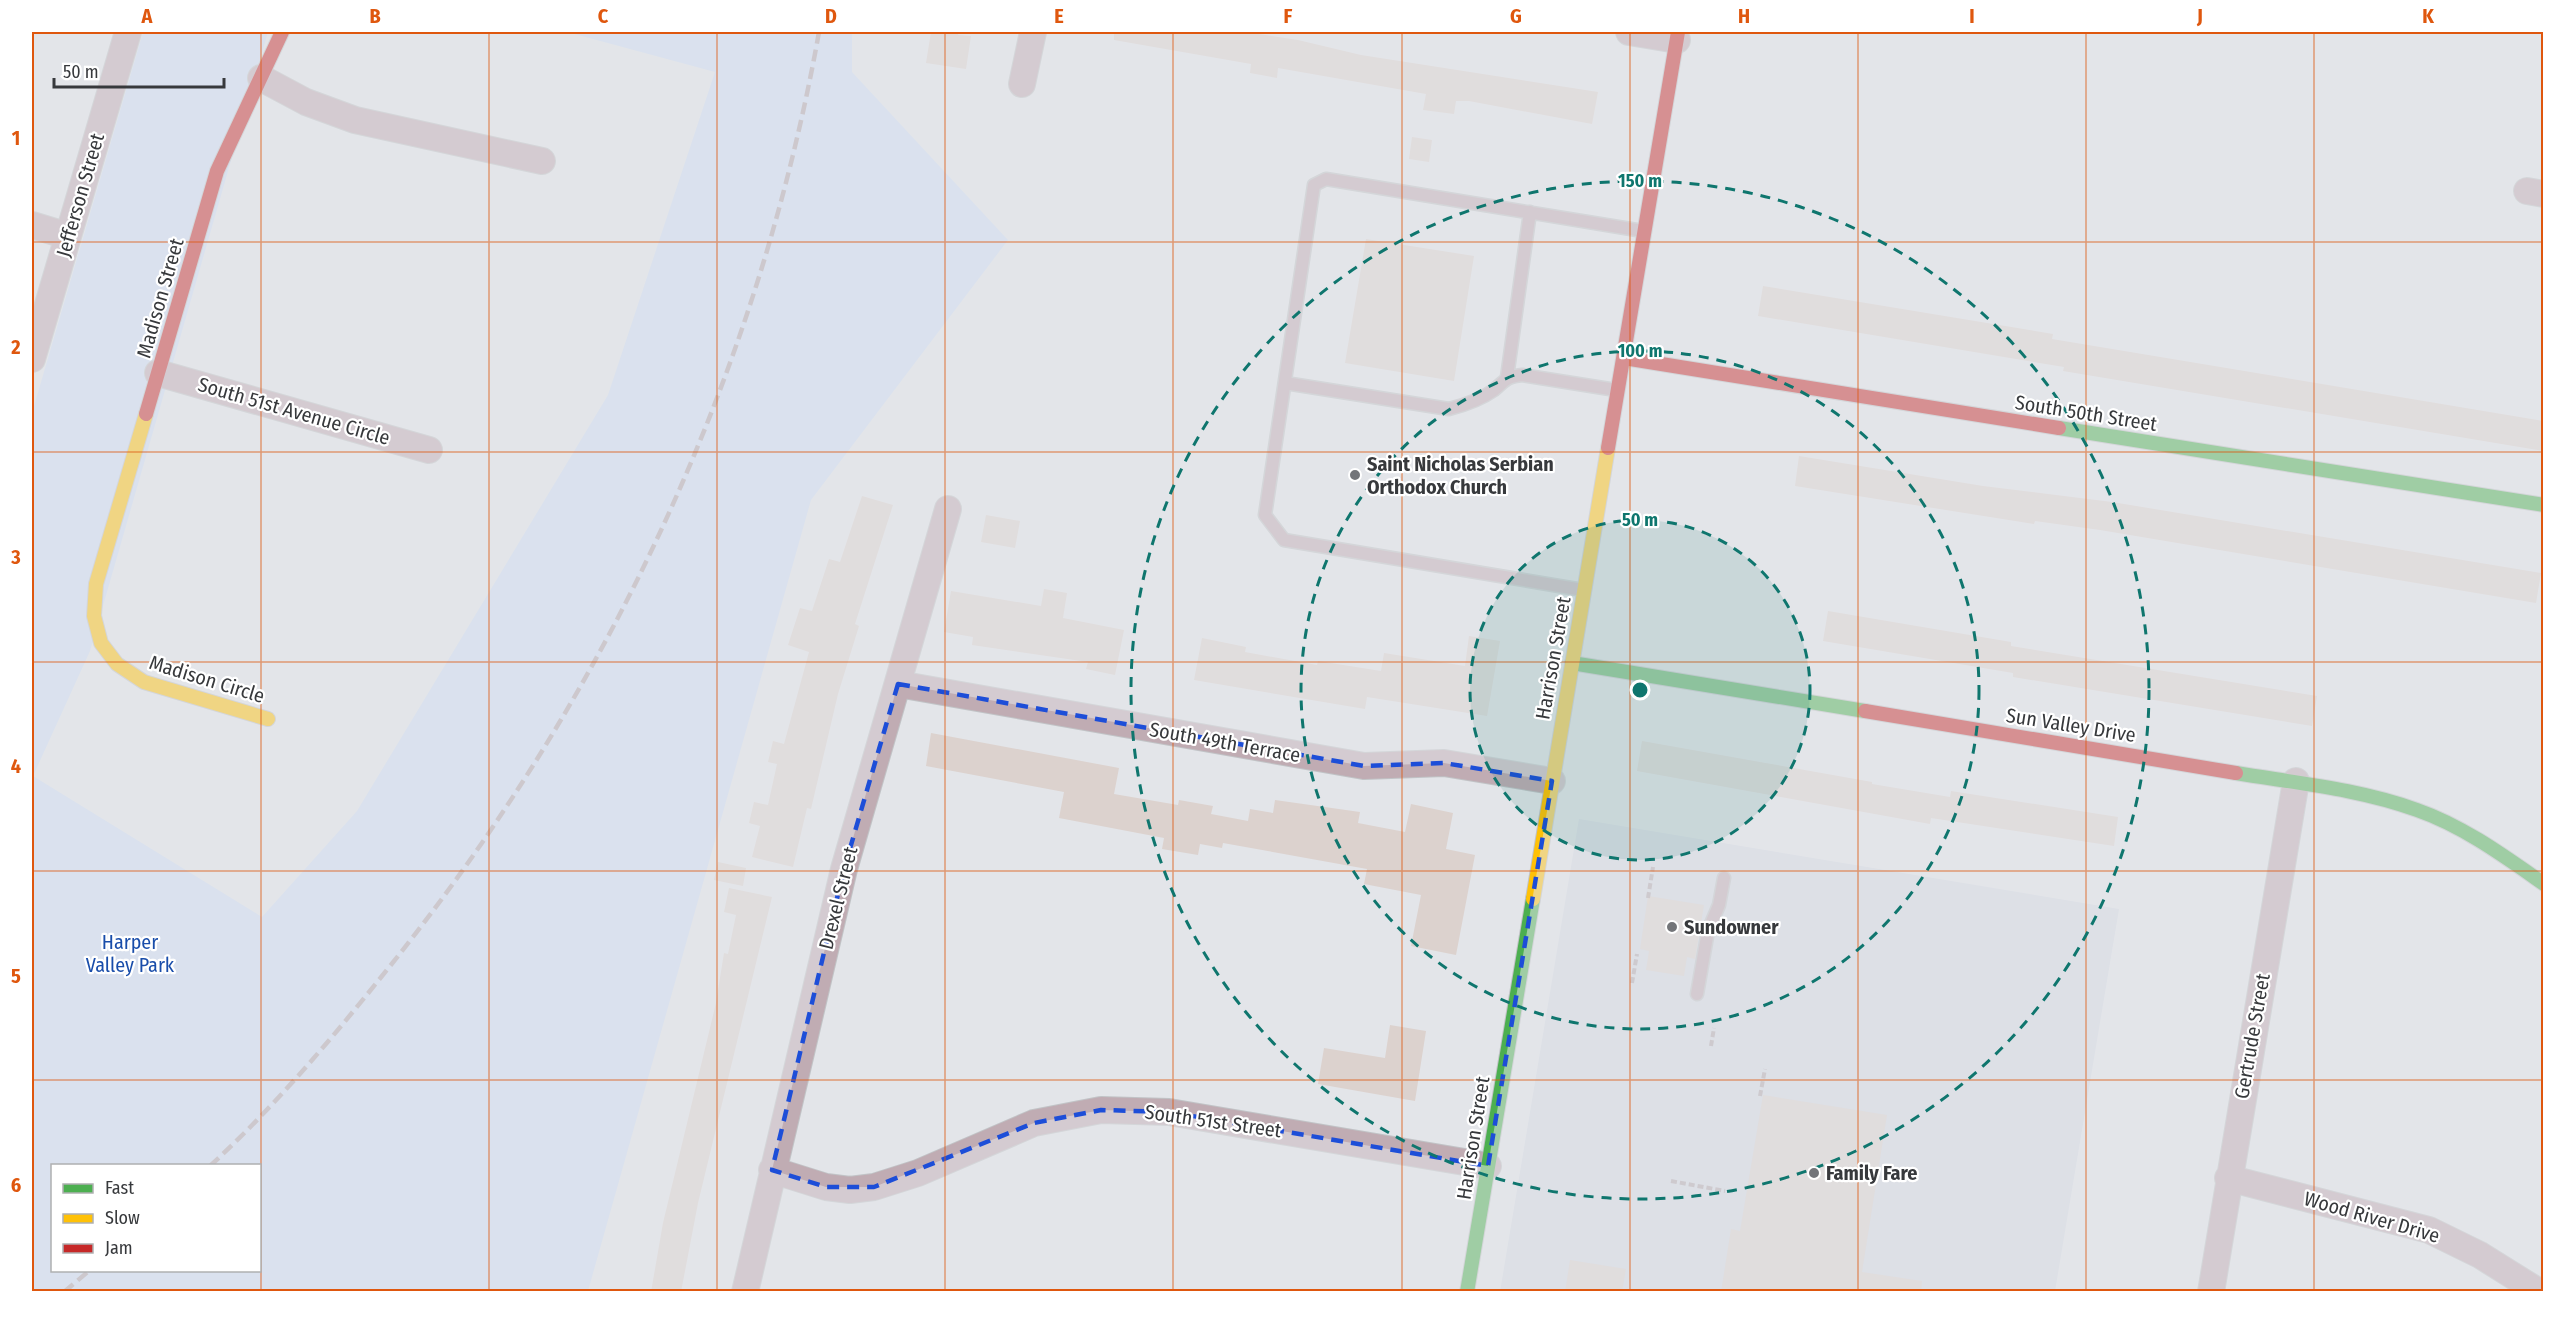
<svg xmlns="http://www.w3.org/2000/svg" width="2575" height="1323" font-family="'Fira Sans Condensed',sans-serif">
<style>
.built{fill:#d4d9e3}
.green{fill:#cedcf3;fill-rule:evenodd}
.building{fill:#dcd2ce}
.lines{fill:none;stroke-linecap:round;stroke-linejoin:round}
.lane-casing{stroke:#c1c3c6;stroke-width:15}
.street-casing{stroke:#c1c3c6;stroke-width:28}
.fast-casing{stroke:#c1c3c6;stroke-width:16}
.slow-casing{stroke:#c1c3c6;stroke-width:16}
.jam-casing{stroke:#c1c3c6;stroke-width:16}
.path{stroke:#b3a9ae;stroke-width:4;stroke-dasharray:6 3;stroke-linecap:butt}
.lane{stroke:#c0acb3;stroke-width:12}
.street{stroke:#c0acb3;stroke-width:26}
.fast{stroke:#4caf50;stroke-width:14}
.slow{stroke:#ffc107;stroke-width:14}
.jam{stroke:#c62828;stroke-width:14}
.rail{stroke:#b1a5aa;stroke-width:4.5;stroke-dasharray:12 6;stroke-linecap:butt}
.marked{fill:none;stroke:#1d4ed8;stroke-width:4.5;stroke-dasharray:12 8;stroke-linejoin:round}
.grid{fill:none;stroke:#df570e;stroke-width:1.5;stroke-opacity:0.55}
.ring{fill:none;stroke:#0f766e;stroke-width:3;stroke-dasharray:10 8}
.poi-dot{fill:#737579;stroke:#fff;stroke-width:2}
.labels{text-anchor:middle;stroke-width:4.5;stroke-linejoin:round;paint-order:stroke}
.street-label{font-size:20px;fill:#37393c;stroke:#fff}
.poi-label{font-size:20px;font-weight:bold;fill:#37393c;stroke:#fff;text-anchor:start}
.park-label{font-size:20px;fill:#194daa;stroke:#fff}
.centre{fill:#0f766e;stroke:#fff;stroke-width:3}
.ring-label{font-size:18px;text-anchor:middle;font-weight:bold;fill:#0f766e;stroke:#fff;stroke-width:4.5;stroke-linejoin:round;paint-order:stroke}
.neatline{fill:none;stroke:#df570e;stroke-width:2}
.grid-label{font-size:20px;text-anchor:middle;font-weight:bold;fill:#df570e}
</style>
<rect width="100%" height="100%" fill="#e3e5e9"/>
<!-- built -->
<path class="built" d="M1579 819 2119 909 2055 1291 1500 1292Z"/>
<!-- green -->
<path class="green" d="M143 32H268L90 651 33 776 262 917 357 811 608 395 715 72 567 32H852V72L1008 240 811 500 588 1291H32V413ZM52 1166H260V1270H52Z"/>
<!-- building -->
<path class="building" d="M931 32H959L958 35 971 36 966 69 926 63Z
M1114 32H1245L1298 40 1361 55 1598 92 1592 124 1469 101H1456L1454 114 1423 110 1426 94 1278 68 1277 78 1250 73 1251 64 1114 40Z
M1412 137 1432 140 1429 162 1409 159Z
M1366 239 1474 256 1454 381 1345 363Z
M1763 286 2053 334 2052 339 2544 421V451L2063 371 2064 367 1758 316Z
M1799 456 1983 486 2112 502 2541 573 2536 603 2100 530 2035 521 2034 524 1795 486Z
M862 496 893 505 855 624 859 626 838 694 811 809 807 808 793 867 752 857 760 826 749 823 754 802 768 805 777 764 768 762 773 741 784 744 809 652 788 645 800 608 812 611 829 559 840 562Z
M986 515 1020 521 1015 548 981 542Z
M1044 589 1067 593 1063 618 1124 630 1115 675 1086 669 1088 662 972 645 973 637 944 632 951 591 1041 606Z
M1828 611 2011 642V646L2317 696 2312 726 2013 677V673L1823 641Z
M1469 636 1500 641 1487 716 1367 697 1365 709 1194 680 1202 638 1246 647 1245 652 1317 665 1318 661 1381 671 1384 653 1465 666Z
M931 733 1119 768 1114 794 1178 805 1179 800 1213 806 1211 814 1248 821 1250 809 1273 813 1275 800 1360 812 1358 823 1405 832 1411 804 1453 813 1446 849 1475 855 1456 955 1411 946 1421 895 1364 884 1367 869 1223 843 1222 848 1200 844 1198 855 1162 849 1164 838 1059 818 1064 792 926 766Z
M1642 741 1872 782V784L1950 797 1951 791 2118 817 2114 846 1931 818 1930 824 1637 771Z
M718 862 746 868 743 886 714 880Z
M729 888 772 897 698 1203 681 1292H651L663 1223 716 1003 724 953 728 954 736 915 724 912Z
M1648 896 1704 905 1695 959 1687 957 1684 976 1646 970 1649 951 1640 949Z
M1390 1025 1426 1031 1415 1101 1318 1084 1324 1048 1385 1058Z
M1763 1095 1887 1115 1862 1272 1922 1281 1921 1292H1721L1731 1229 1740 1231Z
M1570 1260 1626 1269 1622 1292H1565Z"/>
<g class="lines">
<defs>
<path id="lane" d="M1507 377 1530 212
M1285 383 1449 409C1465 405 1480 400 1494 390 1506 380 1505 377 1522 375L1616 390
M1583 590 1284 540 1265 515 1314 185 1326 179 1643 231
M1697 994 1708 931 1719 905 1724 878"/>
<path id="street" d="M1629 32 1677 40
M261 78 306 102 355 120 542 161
M1022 84 1033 32
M2527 191 2544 194
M32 225 68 236
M32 359 128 32
M158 373 429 450
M898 684 1364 766 1444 763 1552 781
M772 1170 826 1187 850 1190 874 1187 918 1173 1034 1123 1101 1110 1169 1112 1488 1166
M2228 1178 2429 1230 2480 1255 2539 1292
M745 1292 844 869 948 509
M2211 1292 2296 781"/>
<path id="fast" d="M2059 428 2544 505
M1572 663 1865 711
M2236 773C2296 783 2359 789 2417 810 2463 826 2504 856 2544 884
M1467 1292 1533 899"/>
<path id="slow" d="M146 414 96 584 94 616 101 643 117 664 144 682 268 719
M1533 899 1608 448"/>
<path id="jam" d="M1624 358 2059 428
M146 414 217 171 282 32
M1608 448 1678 32
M1865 711 2236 773"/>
</defs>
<!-- lane casing -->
<use href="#lane" class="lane-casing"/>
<!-- street casing -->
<use href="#street" class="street-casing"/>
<!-- fast casing -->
<use href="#fast" class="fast-casing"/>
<!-- slow casing -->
<use href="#slow" class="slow-casing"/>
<!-- jam casing -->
<use href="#jam" class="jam-casing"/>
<!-- path -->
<path class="path" d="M1648 898 1653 867
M1632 983 1637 954
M1711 1046 1714 1028
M1760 1096 1765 1069
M1671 1181 1725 1191"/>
<!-- lane -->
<use href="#lane" class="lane"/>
<!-- street -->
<use href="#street" class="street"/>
<!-- fast -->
<use href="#fast" class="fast"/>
<!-- slow -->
<use href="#slow" class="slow"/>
<!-- jam -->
<use href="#jam" class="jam"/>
<!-- rail -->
<path class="rail" d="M210 1166C273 1108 329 1042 382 976 604 703 757 378 819 32
M64 1292 90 1270"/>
</g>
<!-- marked area -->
<path d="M0 0H2575V1323H0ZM898 684 1364 766 1444 763 1552 781 1488 1166 1169 1112 1101 1110 1034 1123 874 1187H826L772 1170 844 869Z" fill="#e3e5e9" fill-opacity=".55" fill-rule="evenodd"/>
<path class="marked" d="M898 684 1364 766 1444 763 1552 781 1488 1166 1169 1112 1101 1110 1034 1123 874 1187H826L772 1170 844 869Z"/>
<!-- grid -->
<path class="grid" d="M261 32V1292M489 32V1292M717 32V1292M945 32V1292M1173 32V1292M1402 32V1292M1630 32V1292M1858 32V1292M2086 32V1292M2314 32V1292M32 242H2544M32 452H2544M32 662H2544M32 871H2544M32 1080H2544"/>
<!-- distance rings -->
<circle cx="1640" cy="690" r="170" fill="#0f766e" fill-opacity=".12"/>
<g class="ring">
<circle cx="1640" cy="690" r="170"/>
<circle cx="1640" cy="690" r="339"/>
<circle cx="1640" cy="690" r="509"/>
</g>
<!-- markers -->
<g class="poi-dot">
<circle cx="1355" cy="475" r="6"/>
<circle cx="1672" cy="927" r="6"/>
<circle cx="1814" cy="1173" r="6"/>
</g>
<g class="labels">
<!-- street labels -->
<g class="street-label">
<text transform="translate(80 195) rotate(-74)" y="7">Jefferson Street</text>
<text transform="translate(160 298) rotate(-74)" y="7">Madison Street</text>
<text transform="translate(294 411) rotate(16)" y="7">South 51st Avenue Circle</text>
<text transform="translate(2086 413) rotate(9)" y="7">South 50th Street</text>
<text transform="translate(1553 658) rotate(-80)" y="7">Harrison Street</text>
<text transform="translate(207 679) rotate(17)" y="7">Madison Circle</text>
<text transform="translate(2071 725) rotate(9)" y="7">Sun Valley Drive</text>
<text transform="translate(1225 742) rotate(10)" y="7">South 49th Terrace</text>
<text transform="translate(838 898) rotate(-76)" y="7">Drexel Street</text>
<text transform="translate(2252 1036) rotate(-80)" y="7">Gertrude Street</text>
<text transform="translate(1213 1121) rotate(8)" y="7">South 51st Street</text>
<text transform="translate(1473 1138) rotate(-81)" y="7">Harrison Street</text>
<text transform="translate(2372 1217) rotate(16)" y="7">Wood River Drive</text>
</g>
<!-- poi labels -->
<g class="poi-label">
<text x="1367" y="471">Saint Nicholas Serbian<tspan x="1367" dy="23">Orthodox Church</tspan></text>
<text x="1684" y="934">Sundowner</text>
<text x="1826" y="1180">Family Fare</text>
</g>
<!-- park labels -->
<g class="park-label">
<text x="130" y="949">Harper<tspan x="130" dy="23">Valley Park</tspan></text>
</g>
</g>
<circle cx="1640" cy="690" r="9" class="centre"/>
<g class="ring-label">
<text x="1640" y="187">150 m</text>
<text x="1640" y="357">100 m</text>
<text x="1640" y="526">50 m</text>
</g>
<!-- border -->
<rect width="2575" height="1323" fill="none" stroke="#ffffff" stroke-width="66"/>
<!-- legend -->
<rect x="51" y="1164" width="210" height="108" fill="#ffffff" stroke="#afb0b1" stroke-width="1.5"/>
<rect x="63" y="1184" width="30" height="9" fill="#4caf50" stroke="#afb0b1" stroke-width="1.5"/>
<text x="105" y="1194" font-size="18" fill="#37393c">Fast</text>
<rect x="63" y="1214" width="30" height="9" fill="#ffc107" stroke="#afb0b1" stroke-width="1.5"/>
<text x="105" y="1224" font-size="18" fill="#37393c">Slow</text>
<rect x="63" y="1244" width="30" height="9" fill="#c62828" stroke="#afb0b1" stroke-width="1.5"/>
<text x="105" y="1254" font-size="18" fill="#37393c">Jam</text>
<!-- scale -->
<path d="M54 78v9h170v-9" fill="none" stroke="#37393c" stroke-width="3"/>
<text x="63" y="78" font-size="18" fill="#37393c" stroke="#ffffff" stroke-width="4.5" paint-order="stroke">50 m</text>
<rect x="33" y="33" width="2509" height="1257" class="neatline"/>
<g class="grid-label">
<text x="147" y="23">A</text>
<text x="375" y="23">B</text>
<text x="603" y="23">C</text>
<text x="831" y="23">D</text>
<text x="1059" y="23">E</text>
<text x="1288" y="23">F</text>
<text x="1516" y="23">G</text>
<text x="1744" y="23">H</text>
<text x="1972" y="23">I</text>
<text x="2200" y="23">J</text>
<text x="2428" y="23">K</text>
<text x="16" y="145">1</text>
<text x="16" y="354">2</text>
<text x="16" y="564">3</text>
<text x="16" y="773">4</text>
<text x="16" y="983">5</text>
<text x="16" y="1192">6</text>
</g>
</svg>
